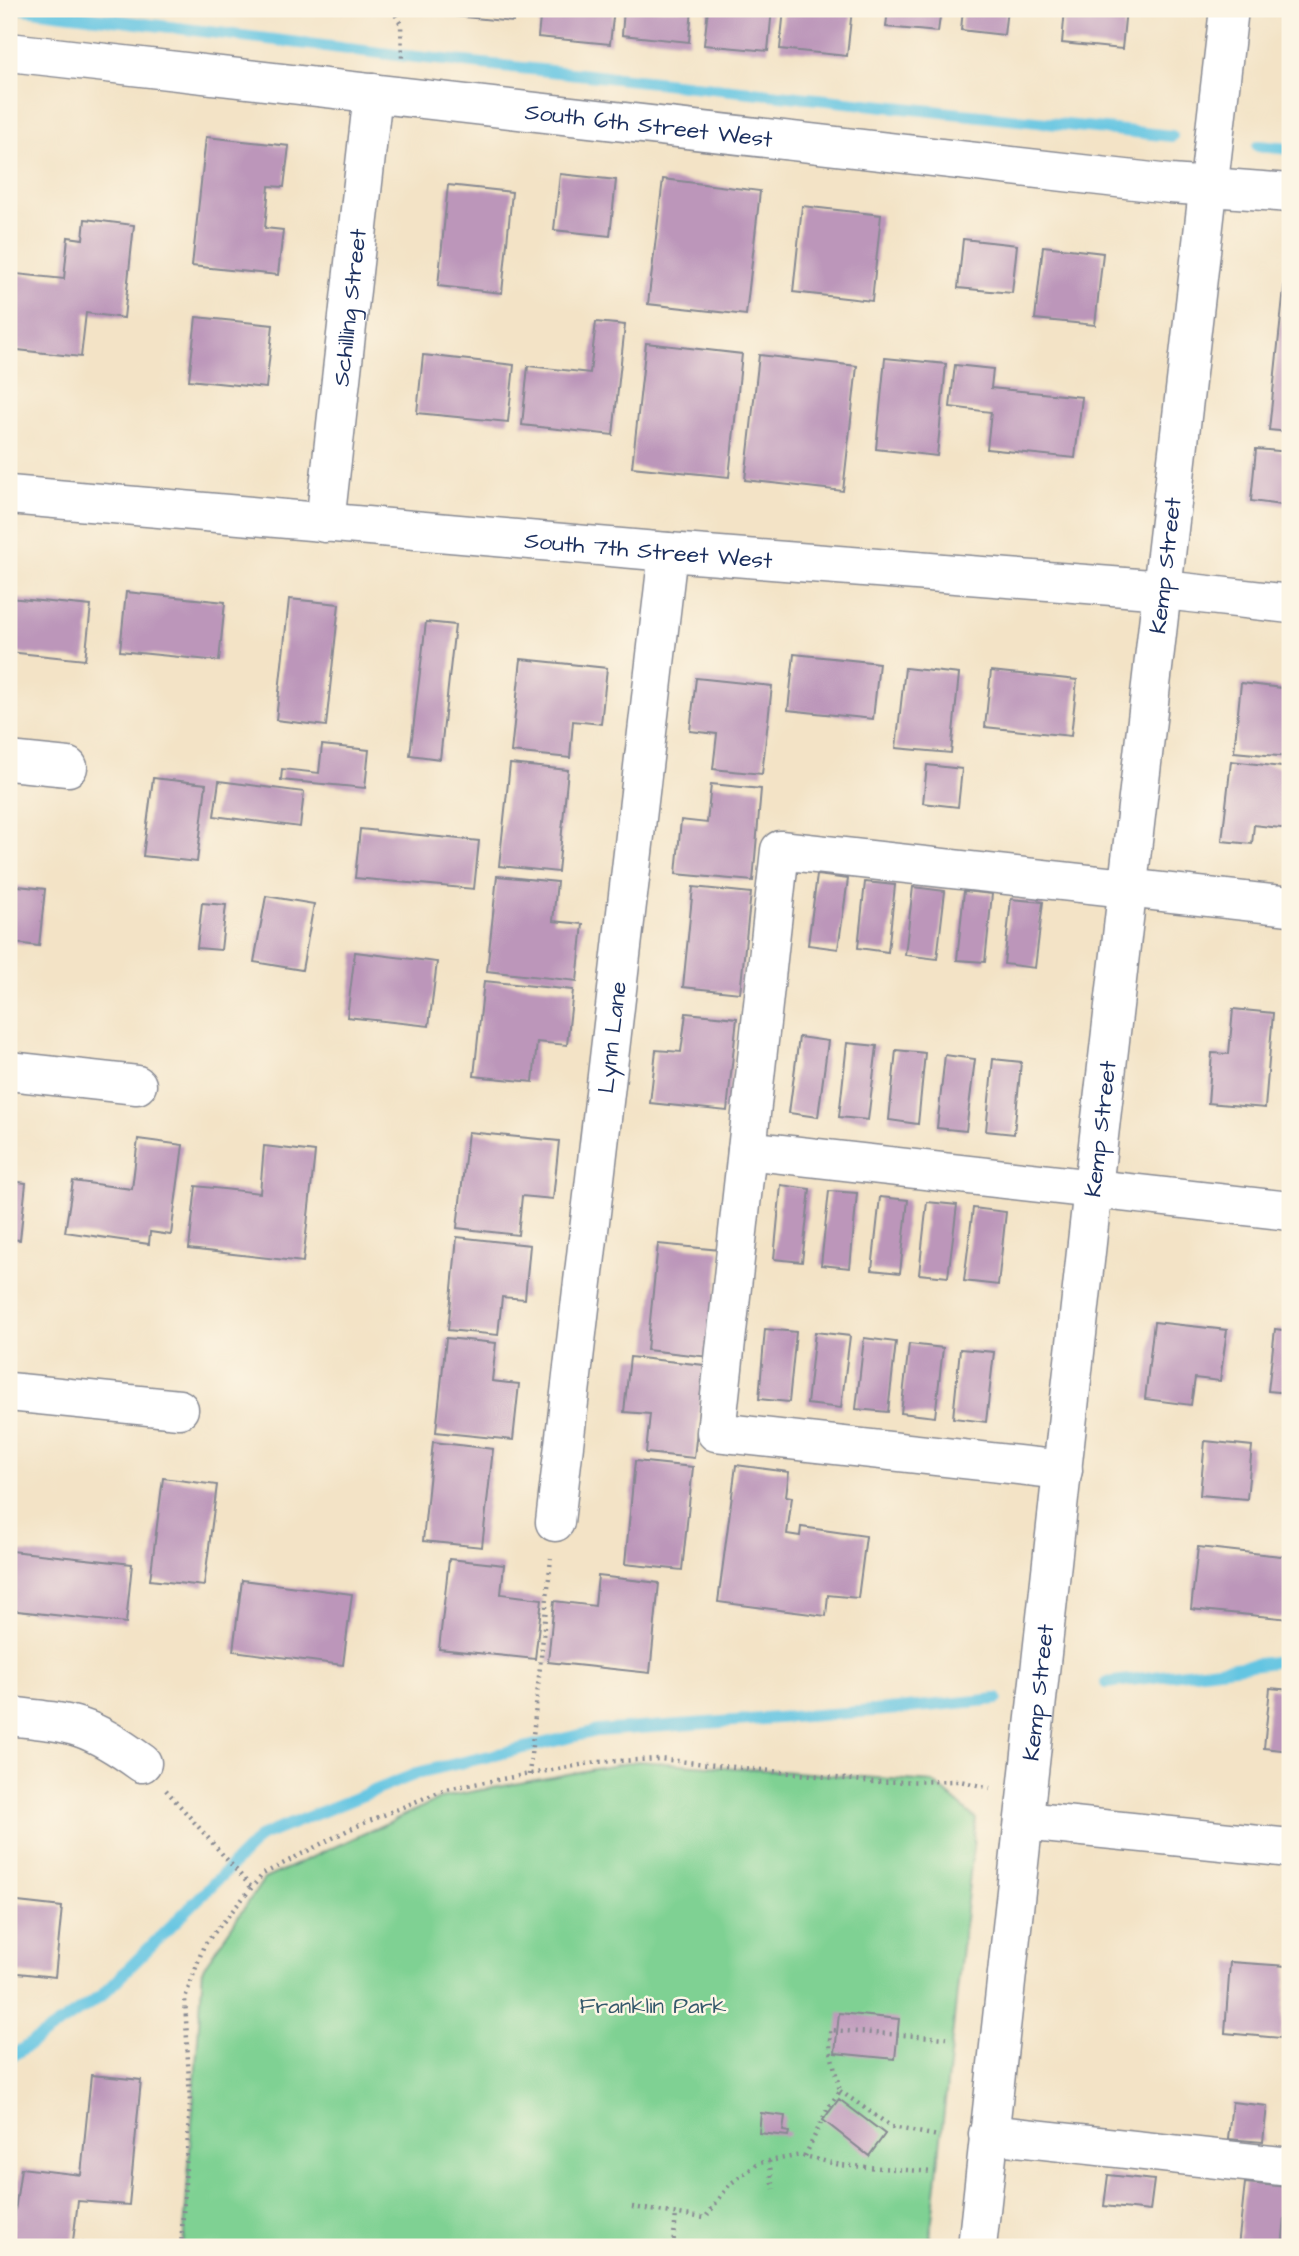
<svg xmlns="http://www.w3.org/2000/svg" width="1299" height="2256" font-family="'Architects Daughter',sans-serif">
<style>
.green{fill:#7fd193;stroke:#4d8078;stroke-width:2}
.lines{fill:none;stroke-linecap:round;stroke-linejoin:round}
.stream{stroke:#64c5e2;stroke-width:12}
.building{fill:#bc96ba}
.minor-casing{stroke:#878992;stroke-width:41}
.path{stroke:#878992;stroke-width:4.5;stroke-dasharray:2 5;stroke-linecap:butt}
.minor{stroke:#fff;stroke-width:38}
.labels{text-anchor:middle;stroke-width:5;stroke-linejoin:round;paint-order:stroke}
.street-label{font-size:23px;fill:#1b2f5e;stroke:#fcf5e5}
.park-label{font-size:23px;fill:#34586b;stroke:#fcf5e5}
</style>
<rect width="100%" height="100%" fill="#fcf5e5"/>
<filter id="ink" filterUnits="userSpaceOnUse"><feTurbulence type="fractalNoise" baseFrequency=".0143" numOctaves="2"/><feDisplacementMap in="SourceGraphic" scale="14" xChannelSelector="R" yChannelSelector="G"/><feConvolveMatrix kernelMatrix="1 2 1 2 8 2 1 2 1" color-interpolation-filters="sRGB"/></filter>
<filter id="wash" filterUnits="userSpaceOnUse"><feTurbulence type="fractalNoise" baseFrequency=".00686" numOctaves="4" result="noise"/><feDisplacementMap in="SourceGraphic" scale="28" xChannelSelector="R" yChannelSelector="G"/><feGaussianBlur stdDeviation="1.57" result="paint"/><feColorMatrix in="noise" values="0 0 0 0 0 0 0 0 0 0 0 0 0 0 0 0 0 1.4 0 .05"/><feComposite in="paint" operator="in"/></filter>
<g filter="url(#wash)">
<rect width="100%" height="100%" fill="#f3e3c6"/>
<!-- green -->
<path class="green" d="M638 1761 933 1782 976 1819 929 2247H183L203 1968 264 1879 444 1797Z"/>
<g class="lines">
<!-- stream -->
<path class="stream" d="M24 9 397 55 1172 136
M1258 146 1290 149
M1106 1683 1290 1660
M9 2058 101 1996 261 1836 421 1772 597 1731 887 1710 997 1699"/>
</g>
<g id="blocks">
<!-- building -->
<path class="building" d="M445 9H514L513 22 445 15Z
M541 9H614L610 44 538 37Z
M624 9H692L689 42 622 35Z
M708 9H772L768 51 704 45Z
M784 9H852L847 56 780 49Z
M888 9H941L938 32 886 27Z
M963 9H1007L1004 35 961 30Z
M1065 9H1126L1122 49 1062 43Z
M206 137 289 146 284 187 269 186 265 228 283 230 278 275 192 266Z
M560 174 616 180 610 236 554 230Z
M663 179 760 191 746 315 648 304Z
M448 185 512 192 502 293 438 286Z
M802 206 881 215 872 301 793 292Z
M85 219 134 225 124 318 86 313 81 357 9 349 17 274 64 279 68 237 83 239Z
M963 239 1017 245 1012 293 958 288Z
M1043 246 1103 253 1095 325 1035 319Z
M1286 269H1290V432L1269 430Z
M196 317 273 325 266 388 189 380Z
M596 322 625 325 613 435 522 425 528 366 590 373Z
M646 343 742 354 729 477 632 467Z
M423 355 514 365 508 422 417 413Z
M759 355 857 366 843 491 745 480Z
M885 358 946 364 937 456 876 449Z
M955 365 993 369 991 388 1082 397 1075 458 987 449 991 412 950 407Z
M1256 449 1290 452V506L1251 501Z
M126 592 225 602 219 661 120 651Z
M9 598 91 606 85 660 9 652Z
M289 599 339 604 326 726 276 720Z
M426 622 455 625 440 759 410 755Z
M794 654 879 663 873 719 788 710Z
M521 659 607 668 601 724 573 721 570 758 511 752Z
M905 668 959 674 951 753 896 748Z
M991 671 1077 680 1071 736 985 727Z
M696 678 772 686 762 774 713 769 717 734 690 731Z
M1241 683 1290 689 1289 757 1234 752Z
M322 745 369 750 365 788 281 780 282 769 319 773Z
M1231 761 1290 768V829L1254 825 1252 844 1222 841Z
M510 764 568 770 558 872 499 866Z
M927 765 962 769 958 807 923 803Z
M153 778 206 784 197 862 143 856Z
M219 781 304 792 300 827 214 816Z
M711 784 761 789 753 881 676 874 681 820 707 823Z
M360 829 479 841 474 889 355 878Z
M817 875 848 879 838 949 808 945Z
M497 876 557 882 553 921 583 924 577 981 487 971Z
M865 882 895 885 888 952 858 948Z
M9 885 45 889 39 946 9 942Z
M693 887 751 893 740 993 683 987Z
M913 887 945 891 937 959 905 955Z
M964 891 992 894 985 962 957 960Z
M266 896 314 904 302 970 254 962Z
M1011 899 1043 902 1035 968 1004 964Z
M202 903 226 905 221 950 197 948Z
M355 952 437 962 429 1026 347 1017Z
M484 981 573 990 567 1045 537 1042 533 1082 474 1076Z
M1233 1009 1273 1013 1265 1108 1208 1103 1212 1053 1229 1054Z
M686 1013 737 1018 727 1111 650 1103 656 1050 681 1052Z
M799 1037 828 1041 818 1117 789 1113Z
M847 1043 877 1046 868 1120 839 1117Z
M896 1050 925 1053 918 1124 889 1120Z
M945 1055 975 1059 966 1131 937 1128Z
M993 1059 1021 1062 1014 1134 986 1131Z
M468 1132 559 1141 553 1199 522 1196 518 1235 457 1228Z
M138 1139 183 1145 171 1235 150 1232 149 1244 65 1232 73 1181 132 1189Z
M264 1146 315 1152 303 1262 189 1249 196 1186 260 1193Z
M9 1181 26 1183 20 1240 9 1239Z
M781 1185 810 1189 802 1262 774 1259Z
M829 1191 857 1193 850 1268 821 1265Z
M880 1197 908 1200 900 1273 872 1270Z
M927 1202 957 1205 948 1277 919 1274Z
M973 1208 1006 1212 998 1285 964 1281Z
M457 1237 530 1245 525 1299 502 1297 498 1335 448 1330Z
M658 1244 720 1250 709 1357 647 1350Z
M1154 1322 1227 1330 1220 1381 1195 1378 1191 1405 1145 1399Z
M765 1329 796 1332 789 1402 759 1399Z
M1275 1329 1290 1331V1393L1268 1391Z
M815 1332 850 1336 841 1408 807 1404Z
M446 1338 496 1343 492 1381 519 1384 513 1440 436 1432Z
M864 1338 896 1342 888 1412 856 1409Z
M909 1344 943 1348 935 1417 901 1413Z
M960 1349 994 1352 986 1422 953 1418Z
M630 1357 704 1365 694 1458 646 1453 650 1414 624 1412Z
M1205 1441 1252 1446 1247 1499 1200 1495Z
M433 1442 493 1449 482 1547 423 1541Z
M635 1461 693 1467 682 1570 625 1564Z
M736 1465 789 1472 786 1496 792 1497 787 1534 800 1536 801 1527 866 1536 858 1598 828 1595 826 1616 718 1602Z
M163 1478 217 1485 204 1586 150 1580Z
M1198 1547 1290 1557V1619L1191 1609Z
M11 1551 132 1564 126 1623 9 1610Z
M449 1559 504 1565 501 1594 542 1599 535 1659 439 1649Z
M598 1576 659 1583 650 1673 548 1662 554 1601 595 1606Z
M242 1580 352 1594 343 1665 233 1651Z
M1270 1688 1290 1690V1751L1264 1748Z
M9 1901 62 1907 55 1977 9 1972Z
M1230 1962 1287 1966 1281 2038 1225 2033Z
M839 2013 899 2019 895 2059 835 2053Z
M91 2075 141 2080 129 2205 78 2201 73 2241 91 2244 90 2247H10L21 2168 81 2175Z
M839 2099 885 2134 869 2156 823 2120Z
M1232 2102 1267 2106 1263 2142 1228 2139Z
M761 2113 785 2116 783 2131 789 2132 788 2136 759 2133Z
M1108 2175 1154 2180 1150 2211 1104 2206Z
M1245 2183 1288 2187 1282 2247H1238Z"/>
</g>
</g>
<g filter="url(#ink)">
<use href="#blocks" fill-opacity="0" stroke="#878992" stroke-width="2"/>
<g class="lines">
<defs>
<g id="minor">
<path id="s1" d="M9 52 1170 184 1290 193"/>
<path id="s2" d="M9 495 668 552 1164 590 1290 604"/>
<path id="s3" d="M325 523 373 93"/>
<path d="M9 761 68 767"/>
<path d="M9 1071 137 1085"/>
<path d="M747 1150 1290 1211"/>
<path d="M9 1392 179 1409"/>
<path d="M1063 1470 716 1432 780 850 1290 906"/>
<path id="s4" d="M555 1522 668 552"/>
<path d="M9 1716C74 1723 88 1724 142 1763"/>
<path d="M1024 1821 1290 1848"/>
<path d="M988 2134 1290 2167"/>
<path id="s5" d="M977 2247 1093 1188 1229 9"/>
</g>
</defs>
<!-- minor casing -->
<use href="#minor" class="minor-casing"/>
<!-- path -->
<path class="path" d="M392 9 401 24 402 58
M529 1775 551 1558
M166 1790 252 1888
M840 2091 892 2127 938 2136
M805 2156 828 2108 840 2091 830 2049V2030L947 2038
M769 2161 774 2189
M632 2207 705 2218 730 2184 759 2163 769 2161 801 2155 840 2165 934 2172
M181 2247 190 2103 185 1998 204 1945 263 1874 350 1829 446 1789 597 1762 659 1759 873 1782 960 1781 990 1788
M673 2247 676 2214"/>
<!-- minor -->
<use href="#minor" class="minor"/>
</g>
</g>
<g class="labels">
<!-- street labels -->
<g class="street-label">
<text dy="8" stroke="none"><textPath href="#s1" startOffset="644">South 6th Street West</textPath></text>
<text dy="8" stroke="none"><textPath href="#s3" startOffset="217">Schilling Street</textPath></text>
<text dy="8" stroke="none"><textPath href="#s2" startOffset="642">South 7th Street West</textPath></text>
<text dy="8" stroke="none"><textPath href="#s5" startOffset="1692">Kemp Street</textPath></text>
<text dy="8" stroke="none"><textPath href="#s4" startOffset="488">Lynn Lane</textPath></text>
<text dy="8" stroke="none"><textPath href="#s5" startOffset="1125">Kemp Street</textPath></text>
<text dy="8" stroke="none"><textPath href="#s5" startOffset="558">Kemp Street</textPath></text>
</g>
<!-- park labels -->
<g class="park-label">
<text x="653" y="2013">Franklin Park</text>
</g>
</g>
<!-- margin -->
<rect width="1299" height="2256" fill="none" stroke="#fcf5e5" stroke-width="35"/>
</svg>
